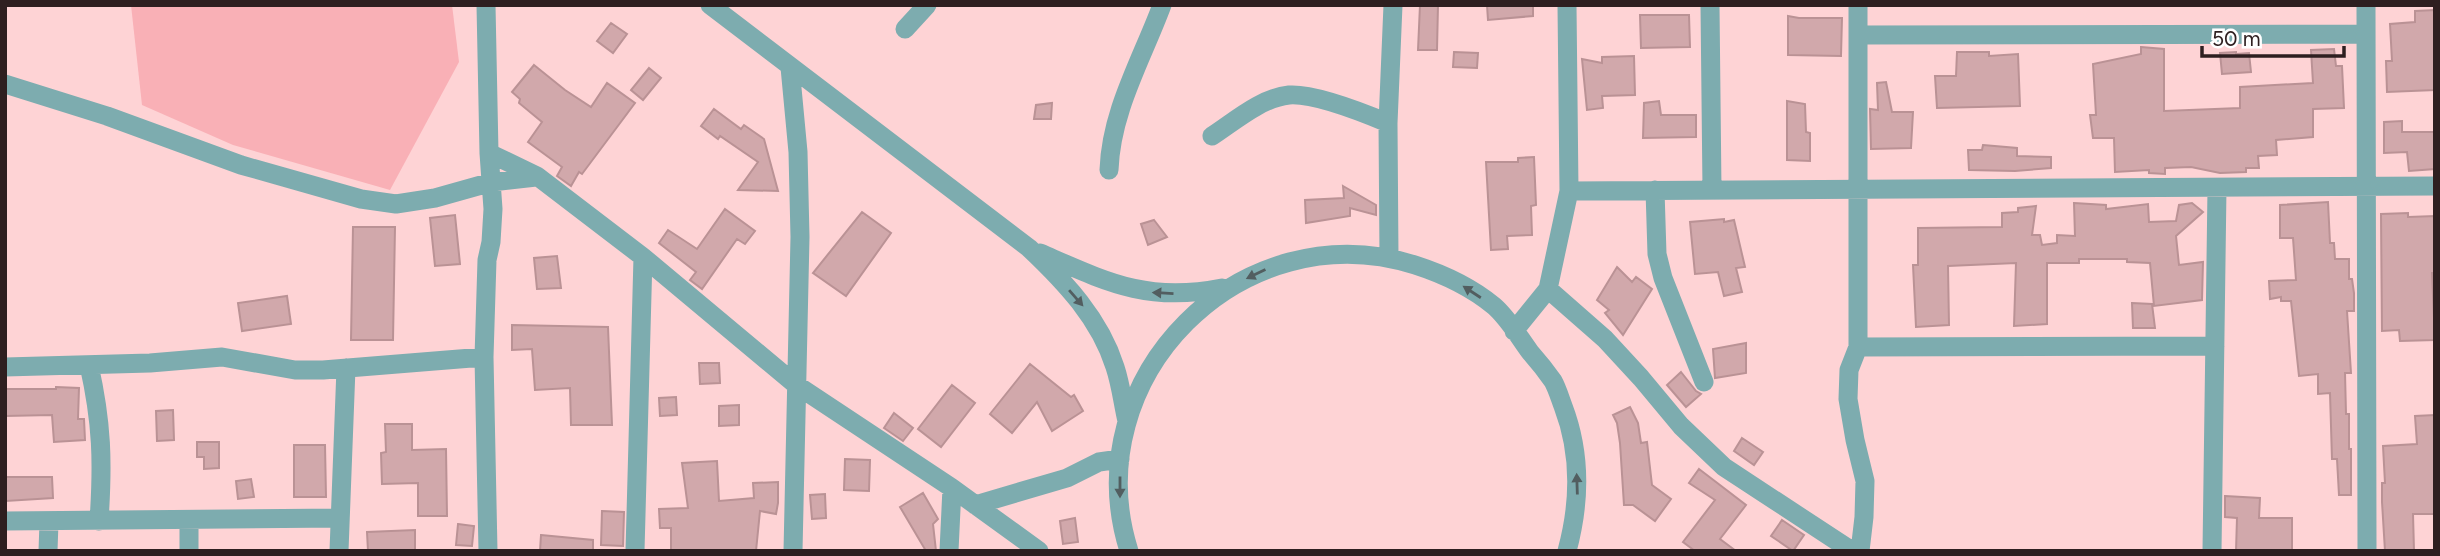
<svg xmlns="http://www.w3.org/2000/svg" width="2440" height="556" font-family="Figtree,sans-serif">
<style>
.green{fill:#f9b0b6}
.building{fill:#d1a8ab;stroke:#ba9295;stroke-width:2}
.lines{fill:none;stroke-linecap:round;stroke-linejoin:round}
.minor{stroke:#7dacaf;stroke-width:19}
.oneway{fill:#525e60}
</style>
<rect width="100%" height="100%" fill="#fed3d5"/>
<!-- green -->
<path class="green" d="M131 5H452L459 62 390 190 233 145 142 105Z"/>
<!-- building -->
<path class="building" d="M1420 5H1438L1437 50H1418Z
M1487 5H1533V16L1488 20Z
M2435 10V90L2387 92 2386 61H2392L2390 24 2415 22V11Z
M1640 15H1689L1690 47 1641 48Z
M1788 16 1799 18H1842L1841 56 1788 55Z
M611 23 627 34 613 53 597 41Z
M2141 47 2164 49V111L2240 108V87L2313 83 2311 50 2334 49 2336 66H2342L2344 108 2313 109V137L2276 140 2277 155 2258 156 2259 168H2246V172L2220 173 2191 167 2165 168V174L2149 173V170L2115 172 2114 138H2093L2090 115H2096L2093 64 2141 54Z
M1454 52 1478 53 1477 68 1453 67Z
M1957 52H1989V56L2018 54 2020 106 1937 108 1935 76H1956Z
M2236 52V54L2249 53 2251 72 2222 74 2220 53Z
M1634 56 1635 95 1602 96 1603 108 1587 110 1582 59 1602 63V57Z
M534 65 565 90 591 107 607 83 635 103 582 174 579 172 571 186 557 176 562 167 528 142 542 122 519 103 520 99 512 92Z
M649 68 661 78 643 100 631 90Z
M1886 82 1892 112H1913L1911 148 1871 149 1870 109 1878 110 1877 83Z
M1659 101 1661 115H1696V137L1643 138 1644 103Z
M1787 101 1805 104 1806 132 1810 133V161L1787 160Z
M1052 103 1051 119H1034L1036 105Z
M714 109 741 129 744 125 764 139 778 191 738 190 758 162 720 136 718 139 701 126Z
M2402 121V132H2435V169L2409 171 2407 152 2384 153V122Z
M1983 145 2017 148V156L2051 157V168L2015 171 1969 170 1968 150H1982Z
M1534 157 1536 205 1531 206 1532 235 1507 236 1508 249 1491 250 1486 162H1518V158Z
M1343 186 1376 205V215L1350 208V216L1306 223 1305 200 1344 198Z
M2328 202 2330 243H2334L2335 259H2349V279H2352L2354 293V311H2347L2351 373H2345L2346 414H2349V449H2351V495H2339L2337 459H2332L2330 393 2318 394V374L2299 376 2291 301H2281V297L2270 299 2269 281 2296 280 2293 238H2280V205Z
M2074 203 2106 205V209L2148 204 2149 222 2176 221 2179 205 2192 203 2203 212 2176 236 2179 265 2203 262 2202 300 2154 306 2150 263 2127 262V259H2079V263H2047V324L2014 326 2016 263 1948 266 1949 325 1916 327 1913 265H1918V228L2002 227V213L2018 212V208L2036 206 2032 235H2040L2042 245 2057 243V235L2075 236Z
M725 209 755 231 745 244 737 239 702 289 690 280 696 272 659 243 668 230 697 249Z
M862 212 891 233 846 296 813 273Z
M2408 213V217L2435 216V273H2432L2435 340 2400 341 2399 330 2382 331 2381 214Z
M455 215 460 264 435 266 430 218Z
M1724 219V222L1734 220 1745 267 1736 268 1742 292 1724 296 1718 272 1695 274 1690 222Z
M1154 220 1167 237 1148 245 1141 224Z
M353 227H395L393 340H351Z
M557 256 561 288 537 289 534 258Z
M1617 267 1632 282 1636 277 1652 289 1623 335 1605 313 1609 310 1597 300Z
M287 296 291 324 242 331 238 303Z
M2132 303 2152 304 2155 328H2133Z
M512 325 608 327 612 425H571L570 388 535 390 532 349 512 350Z
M1746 343V373L1715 378 1713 349Z
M699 363H719L720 383 700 384Z
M1030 364 1071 397 1074 395 1083 411 1052 431 1037 402 1012 433 990 414Z
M1681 372 1696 391 1701 394 1686 407 1667 385Z
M952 385 975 403 941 447 918 429Z
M56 387 79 388 78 419H84L85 440 54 442 52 415 5 416V389H56Z
M676 397 677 415 660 416 659 398Z
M739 405V425L719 426V406Z
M1630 407 1638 423 1641 443 1647 442 1652 485 1671 499 1655 521 1633 505H1624L1620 443 1617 423 1613 415Z
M173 410 174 440 157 441 156 411Z
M894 413 913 428 903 441 884 428Z
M2435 415V514H2413L2414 551H2385L2382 502V483H2385L2383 446 2417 444 2415 416Z
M385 424H412V450L446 449 447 516H418V483L382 484 381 453 386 452Z
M1742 438 1763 452 1754 465 1734 451Z
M197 442H219V468L204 469V457H197Z
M294 445H325L326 497H294Z
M845 459 870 460 869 491 844 490Z
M717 461 719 501 754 498 753 483 778 482V503L776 514 760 511 756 551H671V528H660L659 509 688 508 682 463Z
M1699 469 1746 505 1720 539 1736 551H1695L1683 542 1715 500 1689 483Z
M6 477H52L53 498 6 501Z
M251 479 254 497 238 499 236 481Z
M923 493 938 519 933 524 936 551H926L900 507Z
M825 494 826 518 812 519 810 495Z
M2225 496 2260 498 2259 518H2292V551H2236L2237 518 2225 517Z
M602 511 624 512 623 546 601 545Z
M1075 518 1078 542 1063 544 1060 521Z
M1782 520 1804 535 1793 551 1771 536Z
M458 524 474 526 472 546 456 545Z
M415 530V551H368L367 532Z
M541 535 593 540V551H540Z"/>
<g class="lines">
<!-- minor -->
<path class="minor" d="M486 5 489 153 493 209 491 242 487 260 484 357 488 551
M710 5 1029 248C1065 282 1100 319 1115 367 1121 385 1123 404 1127 421
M1567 5 1569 191 1548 289 1605 339 1641 378 1681 426 1724 467 1852 551
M1710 5 1712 190
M1858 5V347L1849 370 1848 399 1855 440 1865 481 1864 517 1860 551
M2366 5 2367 551
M905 29 927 5
M1858 35 2366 34
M790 67 798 152 800 237 793 551
M5 84 107 116 241 165 361 199 396 204 435 198 492 182 536 177
M1212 136C1235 121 1261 98 1289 95 1315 93 1364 113 1388 123
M489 153 537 176 643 257 795 384 952 488 1039 551
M1109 170C1111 111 1142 59 1162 5
M1655 190 1657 254 1663 278 1704 382
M1569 191 2435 186
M1040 253C1107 282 1147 303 1222 288
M1389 257 1388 123 1393 5
M1514 331 1548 289
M1858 347 2215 346
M89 365C102 423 103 462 99 521
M5 367 150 363 222 357 295 370H323L484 357
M975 505 1067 478 1099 462 1120 459
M189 520V551
M5 521 340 518
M48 551 49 522
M339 551 346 368
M635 551 643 257
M949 551 952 488
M1129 551C1074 377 1242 210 1415 265 1443 274 1471 287 1494 306 1508 318 1519 337 1530 352 1538 361 1546 371 1553 381 1557 388 1560 398 1563 406 1581 453 1580 503 1567 551
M2212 551 2217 188"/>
</g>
<!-- one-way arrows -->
<defs><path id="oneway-solid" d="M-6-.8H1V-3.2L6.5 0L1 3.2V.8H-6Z" transform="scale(1.75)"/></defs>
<g class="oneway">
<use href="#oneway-solid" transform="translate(1256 274) rotate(154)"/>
<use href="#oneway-solid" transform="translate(1472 292) rotate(-147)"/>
<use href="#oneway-solid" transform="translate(1163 293) rotate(-177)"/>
<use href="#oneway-solid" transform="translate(1076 298) rotate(49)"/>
<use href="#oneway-solid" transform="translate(1577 484) rotate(-92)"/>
<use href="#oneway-solid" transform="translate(1120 487) rotate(90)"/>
</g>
<!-- border -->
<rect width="2440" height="556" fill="none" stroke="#2e1f20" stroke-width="14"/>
<!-- scale -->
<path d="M2202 46v10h142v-10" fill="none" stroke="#2e1f20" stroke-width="3.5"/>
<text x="2212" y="46" font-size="21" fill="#2e1f20" stroke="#ffffff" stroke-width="5" paint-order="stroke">50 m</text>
</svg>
